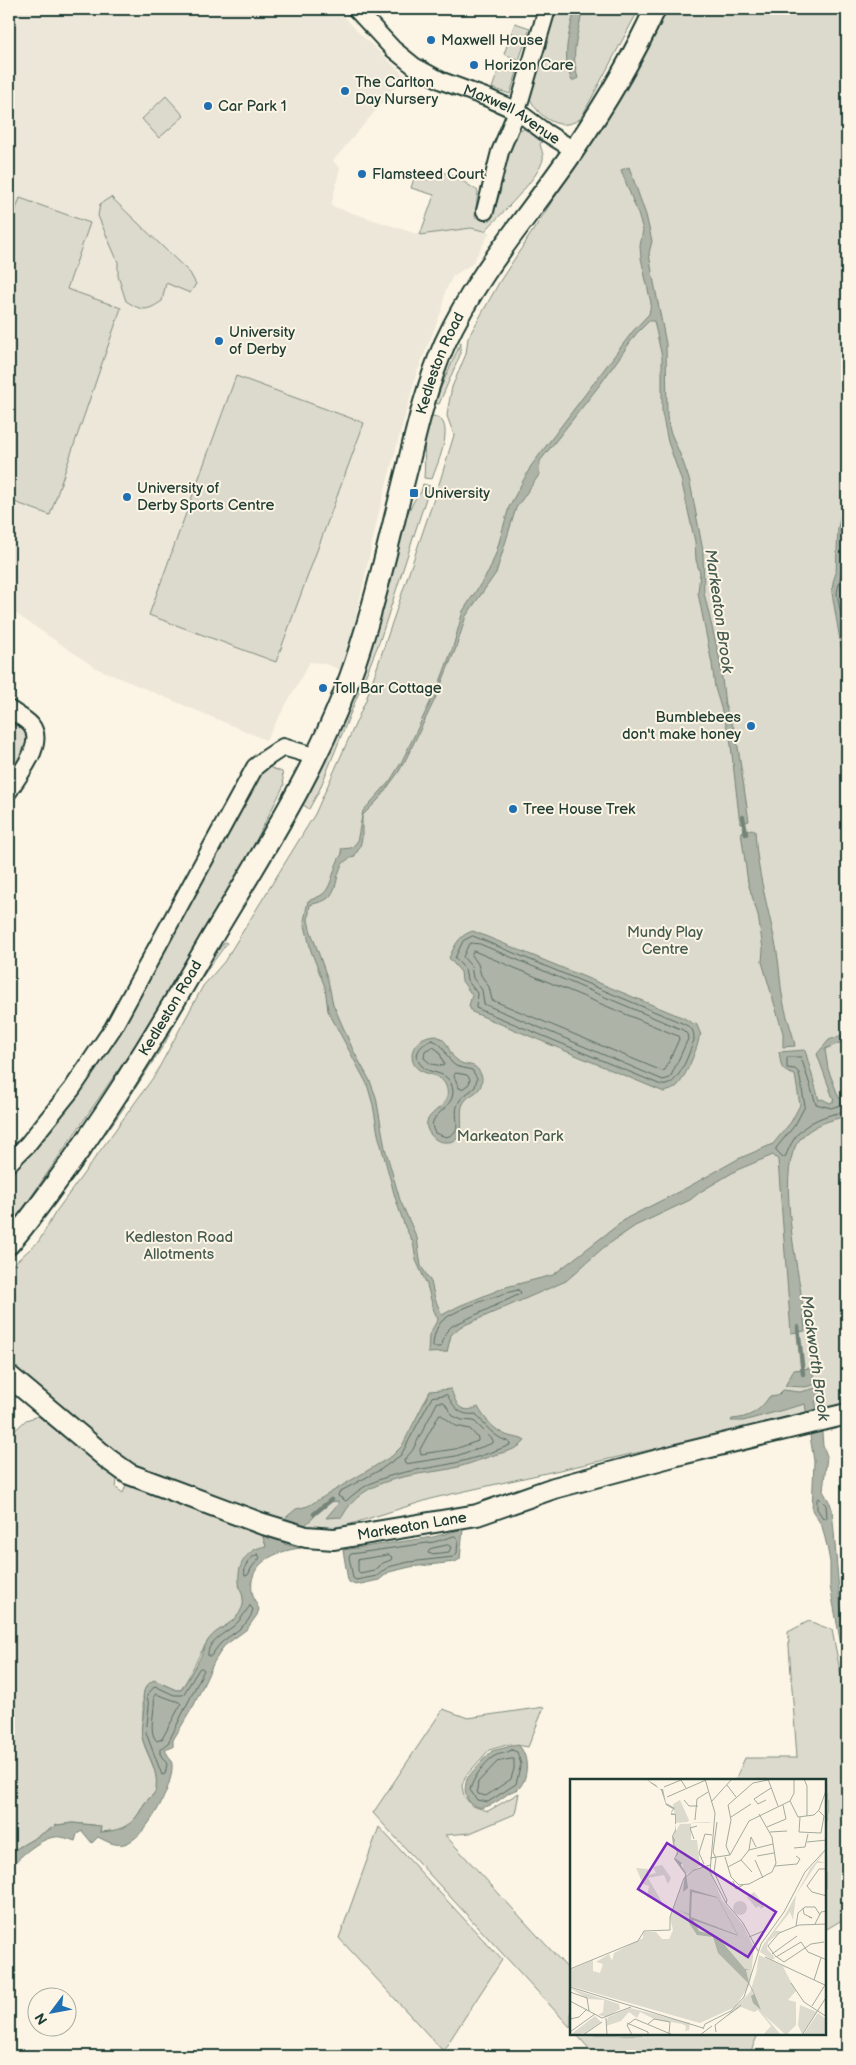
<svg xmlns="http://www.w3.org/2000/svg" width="856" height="2065" font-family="'Balsamiq Sans',sans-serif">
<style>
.built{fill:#ece7d8}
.green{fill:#dcdacc;stroke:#7e8c80}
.water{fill:#aeb3a7;stroke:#758479}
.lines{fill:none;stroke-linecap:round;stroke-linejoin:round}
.shore{stroke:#586c62;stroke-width:1}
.stream{stroke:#758479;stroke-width:4.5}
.minor-casing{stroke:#1f3d34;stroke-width:20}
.tertiary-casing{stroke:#1f3d34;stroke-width:24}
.minor{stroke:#fcf5e5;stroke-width:16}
.tertiary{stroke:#fcf5e5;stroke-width:20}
.poi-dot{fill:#1f6fb2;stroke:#fcf5e5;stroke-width:2}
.labels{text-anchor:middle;stroke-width:4;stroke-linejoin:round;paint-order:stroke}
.poi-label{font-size:15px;fill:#1f3d34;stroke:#fcf5e5;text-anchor:start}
.street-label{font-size:15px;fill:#1f3d34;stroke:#fcf5e5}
.park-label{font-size:15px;fill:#455c52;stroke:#fcf5e5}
.water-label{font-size:16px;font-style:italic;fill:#435a51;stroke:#fcf5e5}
.inset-road{fill:none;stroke:#a4ab9e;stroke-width:1}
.view{fill:#7b2cbf;fill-opacity:0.15;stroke:#7b2cbf;stroke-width:2.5}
.inset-edge{fill:none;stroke:#1f3d34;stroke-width:2.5}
</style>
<rect width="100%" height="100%" fill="#fcf5e5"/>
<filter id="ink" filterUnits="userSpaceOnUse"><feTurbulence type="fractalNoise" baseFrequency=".02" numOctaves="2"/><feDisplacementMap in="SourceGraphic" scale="10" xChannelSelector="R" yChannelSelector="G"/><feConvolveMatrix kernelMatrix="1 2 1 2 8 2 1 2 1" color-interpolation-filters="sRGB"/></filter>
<g filter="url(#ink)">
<!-- built -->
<path class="built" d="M9 9H338L357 31 405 76 333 161 340 168 331 206 420 235 471 228 490 232 472 264 453 276 445 292 443 307 416 375 379 512 354 626 341 670 323 663 310 662 266 740 96 668 9 609Z"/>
<!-- green -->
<path class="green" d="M554 9H639L581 118C558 136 532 112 527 90Z
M668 9H847V1406L434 1498 338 1528 309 1530 144 1474 46 1399 9 1366V1268L39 1241 55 1213 155 1075 203 986 224 962 315 814 366 700 440 481 454 435 447 416 448 408 452 387 466 354 468 338 500 281 583 154Z
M515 23 530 28 519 60 504 54Z
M501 63 518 69 510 94 492 88Z
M166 96 184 116 159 138 142 119Z
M525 129 542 142 540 144C541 149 544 155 543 159 540 177 498 217 485 231L471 228 420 235 434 195 411 188 415 175 429 180 432 172C447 169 465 183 478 191L475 217 491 220 501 190 498 185 513 136 516 130Z
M111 197 190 273 196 284 190 293 166 283 162 301C146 312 142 311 126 301L118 276V262L98 216 100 204Z
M20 198 90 223 67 289 121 308 50 515 9 500V229Z
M461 342 460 355 439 404 434 403Z
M236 376 364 423 276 662 149 615Z
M428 416C461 414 437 464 432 479L424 478C426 457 422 436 428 416Z
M423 484 430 486 380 640 319 791 309 809 302 804V799L400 528 415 499 421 492Z
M9 716 24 727C31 753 22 758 9 779Z
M269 767 282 772 284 785 233 886 132 1050 9 1229V1172L16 1166 67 1107 258 770Z
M225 942 227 943 200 980 182 1009 165 1043 127 1101 125 1100 122 1104 125 1106 106 1133 101 1134 204 967Z
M38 1416 117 1480 116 1488 123 1493 126 1485 264 1532 263 1537 266 1546 239 1585C256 1621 221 1622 207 1642 197 1657 191 1675 181 1690H176L156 1681C139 1686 144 1699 143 1712 143 1720 141 1728 142 1736 144 1751 157 1767 157 1784 157 1796 147 1797 143 1806 132 1826 124 1831 100 1832L101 1828 94 1825 73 1823 57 1825 9 1853V1436L26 1420Z
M809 1621 832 1630 847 1706V1917L825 1930V1780H735L745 1758H797L788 1632Z
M544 1707 528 1747 510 1744 489 1750 465 1777 462 1786 464 1796 472 1806 488 1811 519 1793 515 1814 470 1833 445 1835 571 1972V2028L373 1813 443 1709 468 1718Z
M379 1827 502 1960 443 2051 339 1938Z
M576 2034H758L749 2056H589L593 2053Z"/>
<!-- water -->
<path class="water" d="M575 9H583C578 33 570 54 578 78L572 81C561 56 569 34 575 9Z
M629 167 646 215 652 241 649 253 652 272 666 344 667 417 670 431 682 459 690 482 703 551 704 593 720 661 725 705 736 734 749 821 740 824 730 737 715 688 712 664 698 593 700 573 696 560 695 542 681 479 668 442 662 413V357L654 321H649L636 334 602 382 540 461 539 475 516 508 496 573 466 616 456 648 435 699 406 759 398 773 378 800 362 816V838L360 847 354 857C334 862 341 881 331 895 326 902 318 902 310 905L308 920 310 929 328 980 333 1004 353 1050 370 1081 376 1097 385 1148 400 1200 417 1238 421 1266 431 1282 435 1299 442 1315 459 1306 506 1287 553 1275 627 1218 690 1186 738 1159 773 1144 791 1122 800 1105 795 1075C779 1070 782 1067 779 1052L805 1050 819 1100 822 1099 830 1103 834 1101 817 1054 829 1040 847 1033V1040L825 1049 828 1069 839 1098H847V1116C830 1120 812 1125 800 1139 776 1166 796 1259 801 1293 803 1306 804 1319 805 1331L791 1333 778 1160 773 1155 737 1170 700 1192 690 1200 635 1226 603 1248 566 1281 460 1327 451 1335 447 1352 428 1353 429 1335 438 1319 434 1311 427 1285 416 1260 413 1242 405 1227 395 1197 378 1134 373 1105 367 1084 328 1011 325 987 311 951 304 921 308 901C313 899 319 897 323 894 333 886 333 865 342 854L341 849 351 848 357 842 363 811 390 781 401 763 440 682 453 647 463 611 489 571 496 553 509 507 531 466 633 331 649 314 651 303 641 258 640 246 643 230 638 214 621 170Z
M847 485V661L841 646 832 593 833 582 836 573 838 528Z
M752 829 755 831C757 875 769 909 777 952 780 970 780 988 784 1005 787 1020 793 1032 795 1046L783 1047V1033L762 962 763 949 758 915 748 883 741 832Z
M473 931 684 1018 693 1024 696 1023 701 1035 699 1037C699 1045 685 1078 678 1085 675 1089 669 1091 664 1092L472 1012 469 1006 472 995 462 981 461 972 449 958C455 945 459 935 473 931Z
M433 1035C452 1040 445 1051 457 1060 467 1069 475 1059 482 1077 482 1096 470 1091 463 1104 457 1115 471 1144 444 1142 439 1142 434 1139 431 1135 417 1118 440 1111 445 1101 448 1097 448 1091 446 1086 440 1069 412 1079 412 1055 412 1050 415 1045 419 1041 422 1038 428 1036 433 1035Z
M810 1368 818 1384 805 1387 785 1386 794 1370Z
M820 1387 821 1400 815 1401 822 1433 823 1446 827 1456 823 1491 830 1503 832 1509 840 1602 847 1640V1677L830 1586V1562L827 1546 822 1526 812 1510 814 1461 805 1404 743 1421H731L732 1419C749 1418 760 1411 769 1397L777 1396 783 1390 800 1392Z
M451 1389C456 1404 460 1415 478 1407 484 1418 494 1430 506 1435 513 1438 520 1437 525 1441 516 1451 503 1452 491 1456 477 1461 464 1466 450 1469 411 1476 363 1477 342 1517L326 1518 338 1504V1501L329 1502 320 1507 314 1517 284 1544 301 1548C265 1552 238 1573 259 1609L257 1615 247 1629 224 1646 214 1662 194 1705 173 1740V1747L165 1750C167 1754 171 1759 172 1764 174 1786 146 1839 124 1844 114 1846 106 1841 98 1837L92 1843 82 1831 77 1834 75 1841C69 1839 62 1836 55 1837 40 1838 18 1858 9 1869V1853L57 1825 73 1823 101 1826 100 1832C121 1831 134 1825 143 1806 146 1799 155 1797 156 1788 159 1770 146 1753 142 1737 140 1726 144 1716 144 1706 143 1694 142 1687 154 1680L176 1690H181C188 1679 195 1668 201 1656 203 1650 205 1645 209 1639 218 1627 236 1624 242 1608 246 1599 240 1591 239 1582 237 1563 248 1549 266 1546L263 1537 296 1509 308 1506 392 1456 402 1446 430 1391Z
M463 1529 460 1559 455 1562 410 1567 389 1572 379 1580 356 1585 350 1583 348 1580 343 1550 433 1537Z
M518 1745C529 1754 529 1778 519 1788 517 1790 512 1791 509 1793 498 1801 478 1818 467 1798 464 1791 465 1786 467 1779 468 1776 489 1753 492 1751 495 1750 515 1745 518 1745Z"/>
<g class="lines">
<!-- shore -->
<path class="shore" d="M847 508 843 533 844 549 841 574 837 593 847 649
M473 936 682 1023C692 1028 694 1029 694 1040 689 1053 678 1089 661 1085L476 1008 477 993 467 980 465 969 455 958 463 941Z
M471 943 480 944 683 1030 687 1034 688 1039 670 1078 663 1080 484 1004 482 990 473 978 471 966 463 957 468 946Z
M474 951 678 1036 679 1039 665 1070 662 1071 492 1000 489 987 481 975 478 964 472 955Z
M432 1040C447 1044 444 1059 456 1066 461 1068 466 1068 472 1070L477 1078 475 1087C469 1093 461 1096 458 1104 452 1116 465 1132 446 1137L435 1133C422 1112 462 1110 451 1083 444 1070 430 1075 422 1066 411 1055 421 1044 432 1040Z
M433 1047 439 1051 444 1064 443 1066 431 1064 424 1058 425 1051Z
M456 1073 467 1075 470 1079 469 1084 462 1089 459 1088 454 1076Z
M847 1103 831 1108 816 1104 801 1057H787V1068L795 1069 799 1073 805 1106 795 1125 776 1148V1150L783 1157H785C788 1151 790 1145 794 1139 804 1122 829 1113 847 1112
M518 1290 521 1292 520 1294 452 1326 446 1332 441 1347H433C433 1338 436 1327 442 1321 455 1309 500 1294 518 1290Z
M447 1395C455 1408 459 1416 476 1414 485 1426 494 1437 509 1442L510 1445C491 1453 470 1460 450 1464 411 1472 376 1472 346 1501L338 1496 339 1492 380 1470 401 1455 432 1397Z
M438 1402H444L453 1416 462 1420 474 1421 493 1440V1443L456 1456 405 1464 404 1460 412 1451Z
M440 1414 456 1426 470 1429 478 1438V1441L455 1449 421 1454 420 1450Z
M819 1498 826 1505 827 1517 826 1519 823 1518 817 1509V1500Z
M455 1536 458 1539 457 1553 453 1557 409 1562 388 1567 377 1576 356 1580 353 1578 349 1557 351 1554 434 1542Z
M448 1545 451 1547 449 1552 431 1554 428 1553 430 1549Z
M258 1554 260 1558 252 1567 248 1575 245 1576C243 1566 249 1558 258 1554Z
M389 1555 392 1557 391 1560 383 1563 374 1570 360 1573 358 1571V1560Z
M250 1606 253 1609C250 1626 232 1633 221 1643 217 1647 214 1652 211 1656H208C206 1640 229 1632 238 1622 243 1617 246 1610 250 1606Z
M202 1668 204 1670 168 1743 160 1749V1754L167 1764 165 1774 162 1775 146 1733 149 1707 147 1695 155 1686 174 1695H183L199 1669Z
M156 1694 179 1702 181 1704 162 1739 157 1741C147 1732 156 1710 154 1697Z
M512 1750 517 1752 521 1764 516 1784 488 1802 477 1800 470 1790C472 1780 484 1763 493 1757 498 1753 506 1754 512 1750Z
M511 1759H514V1769L511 1779 486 1796 478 1794 477 1789 478 1782 497 1762Z"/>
<!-- stream -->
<path class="stream" d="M743 817 746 834
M798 1327 803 1374
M314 1514 331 1500"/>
<defs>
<g id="minor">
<path id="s1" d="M356 9 393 49 414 66 442 81 488 98 517 111 545 132 574 150"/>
<path d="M485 211 500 152 517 111 547 9"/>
<path d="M9 709C16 714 26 719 31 725 46 744 19 774 9 791"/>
<path d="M9 1163 27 1145 72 1089 113 1028 255 767 265 759 283 747 307 754 314 759"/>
</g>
<g id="tertiary">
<path id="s2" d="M9 1244C31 1219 49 1192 69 1165 120 1094 164 1020 208 944 262 853 321 763 355 663 377 598 391 531 408 465 418 423 428 382 445 343 478 271 530 215 574 150 604 106 633 58 655 9"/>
<path id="s3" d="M9 1376 108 1459 129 1474 260 1523 306 1537 334 1539 477 1515 554 1488 677 1455 847 1414"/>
</g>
</defs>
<!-- minor casing -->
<use href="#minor" class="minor-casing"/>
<!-- tertiary casing -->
<use href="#tertiary" class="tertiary-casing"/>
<!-- minor -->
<use href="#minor" class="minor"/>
<!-- tertiary -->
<use href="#tertiary" class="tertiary"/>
</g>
</g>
<!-- markers -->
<g class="poi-dot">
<circle cx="431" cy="40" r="5"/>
<circle cx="474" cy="65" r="5"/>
<circle cx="345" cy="91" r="5"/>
<circle cx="208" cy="106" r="5"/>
<circle cx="362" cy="174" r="5"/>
<circle cx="219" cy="341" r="5"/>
<rect x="409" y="488" width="10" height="10" rx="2.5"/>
<circle cx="127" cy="497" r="5"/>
<circle cx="323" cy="688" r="5"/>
<circle cx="751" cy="726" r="5"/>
<circle cx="513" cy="809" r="5"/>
</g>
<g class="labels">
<!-- poi labels -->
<g class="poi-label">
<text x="441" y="45">Maxwell House</text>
<text x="484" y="70">Horizon Care</text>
<text x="355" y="87">The Carlton<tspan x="355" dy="17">Day Nursery</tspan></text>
<text x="218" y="111">Car Park 1</text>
<text x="372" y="179">Flamsteed Court</text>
<text x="229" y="337">University<tspan x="229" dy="17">of Derby</tspan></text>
<text x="137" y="493">University of<tspan x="137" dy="17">Derby Sports Centre</tspan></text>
<text x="424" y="498">University</text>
<text x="333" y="693">Toll Bar Cottage</text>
<text x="741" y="722" text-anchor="end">Bumblebees<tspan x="741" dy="17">don't make honey</tspan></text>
<text x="523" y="814">Tree House Trek</text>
</g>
<!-- street labels -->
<g class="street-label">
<text dy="5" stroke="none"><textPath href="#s1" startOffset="191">Maxwell Avenue</textPath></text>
<text dy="5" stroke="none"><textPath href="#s2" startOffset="990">Kedleston Road</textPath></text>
<text dy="5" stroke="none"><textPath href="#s2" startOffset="286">Kedleston Road</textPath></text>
<text dy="5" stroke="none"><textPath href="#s3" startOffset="450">Markeaton Lane</textPath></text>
</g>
<!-- park labels -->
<g class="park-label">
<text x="665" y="937">Mundy Play<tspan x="665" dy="17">Centre</tspan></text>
<text x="510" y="1141">Markeaton Park</text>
<text x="179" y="1242">Kedleston Road<tspan x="179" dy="17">Allotments</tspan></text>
</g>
<!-- water labels -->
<g class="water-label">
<text transform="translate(720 611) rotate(82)" y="6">Markeaton Brook</text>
<text transform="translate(816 1358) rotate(82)" y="6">Mackworth Brook</text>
</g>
</g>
<!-- overview -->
<g transform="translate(570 1779)">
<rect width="256" height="256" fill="#fcf5e5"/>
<path d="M110 21 119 41 118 43 106 44 103 25ZM110 45H121V61H127L130 87 115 96 112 84 105 80 108 70 104 66 103 57ZM256 71 248 82 256 84H247L226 116 223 141 220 133 205 152H211L198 163 197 170 205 179 202 181 190 173 193 166 215 136 240 90ZM92 86 101 99 98 105 94 96 78 99 92 123 77 118 79 107 73 105 66 89 78 90V96L86 94 83 88ZM138 87 152 121 173 146 184 169 180 205 165 228 130 244 0 207V191L23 181V192L30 194 33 185 26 183 39 175 42 182 44 174 73 159V153H86L92 160H99L103 151 100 138 114 100 123 91ZM184 113 195 127 191 130 189 127 186 129 177 118ZM163 129a7 7 0 1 1 14 0a7 7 0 1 1-14 0ZM189 176 217 189 213 188 226 212 218 221 226 223V246L216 256 194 236 211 256H193L201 247 188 231 184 233 171 228 156 238 180 213 190 182 186 193ZM0 209 49 225 50 230 37 238 28 236 33 233 34 221 18 220ZM230 226 247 233 232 255 228 246ZM60 229 120 244 119 251 115 252V256V254L116 247 112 245 84 240 70 233 67 239 59 233 51 242 36 247 38 238ZM248 234 256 240V252L253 256H233ZM25 237 31 243 15 254 0 256Z" fill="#dcdacc"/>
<path d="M76 0 86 6 89 10H93L96 24 105 29 101 34 106 35V45L137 43H144L105 45 106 52 103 57 105 61 104 65 108 70V75L105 79 112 84 111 86 116 94 118 109 113 113 115 95 104 80 107 73 103 66 102 57 105 51V36H101V33L103 30 96 26 91 11 82 5ZM120 110 147 118 168 157 177 160 123 141 129 152 147 157 175 190H180L176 191 179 204 183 211 191 231 183 224 181 217 184 215 179 205 148 174 143 158 127 156 119 144V136L109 131 119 135ZM122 113 148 119 168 156 121 138Z" fill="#aeb3a7" fill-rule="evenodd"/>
<path class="inset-road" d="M135 0 145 34 140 93 156 124 173 144 188 172M198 0 208 27M234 0 237 7V37M157 6 166 18M94 8 111 1 116 9M97 18 136 1M114 21 119 27H128M196 21 188 25 184 20 201 9M220 22 228 38 244 36 249 31 257 9M141 23 162 0M161 38 181 25M230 38 229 53 251 54 254 37 249 32M125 41 127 20 138 13M197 48 216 40 213 26M200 53 217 52M124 60 120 49 127 47M237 63 257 61M224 69 235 68 238 55M179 71 181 58 186 68M160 76 156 67 161 41 158 26 183 4 198 1M187 77 204 74M155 78 161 98 169 106 179 105 202 93 206 84 202 58 189 35M140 79 160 76 179 42 220 22 224 14V0M146 79 143 73 147 43M146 79 144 93 157 121 156 124M171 81 182 93M185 81 193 99M134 85 129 74 135 55 142 56M205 87 227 85 230 80 226 77M158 88 171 81 179 71 203 65M257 90H249L237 107 242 113 257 117M163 102 166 110 173 106M233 129 234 135 242 139 239 138M245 145 251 133 257 132M226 147 228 134 235 128H245L250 136M179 158 196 151M202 175 227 157M195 178 257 207M206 178 198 167 209 154 229 146 257 145M206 178 231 163 238 173 257 181M207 178 214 183 241 165 254 163M0 190 68 162 74 152 100 151V138L114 99 124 91 140 86M244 201 251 179M221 204 234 223 257 238M0 208 133 249M0 213 17 219 19 232M0 222 32 239M242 227 255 206M32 239 61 228M36 239 37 256M0 240 9 238 17 230M57 244 78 253V256M78 245 84 240 100 243 99 255M133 250 135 245 161 232 174 218 191 165 214 133 235 93 257 69M0 253 25 235M146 253 145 246 171 226M13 256 32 243M62 256 57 246 65 240 103 256M130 256 142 247M232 256 257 217"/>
<path class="view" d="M97 64 206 133 178 178 68 110Z"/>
<rect width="256" height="256" class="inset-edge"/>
</g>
<!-- margin -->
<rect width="856" height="2065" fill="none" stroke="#fcf5e5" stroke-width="30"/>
<rect x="15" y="15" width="826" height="2035" fill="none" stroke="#1f3d34" stroke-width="2" filter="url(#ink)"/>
<!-- north arrow -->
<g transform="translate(52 2012) rotate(238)"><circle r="24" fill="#fcf5e5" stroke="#a4ab9e"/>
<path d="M0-4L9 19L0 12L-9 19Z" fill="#1f6fb2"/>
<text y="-8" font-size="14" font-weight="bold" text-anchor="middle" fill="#1f3d34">N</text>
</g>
</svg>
